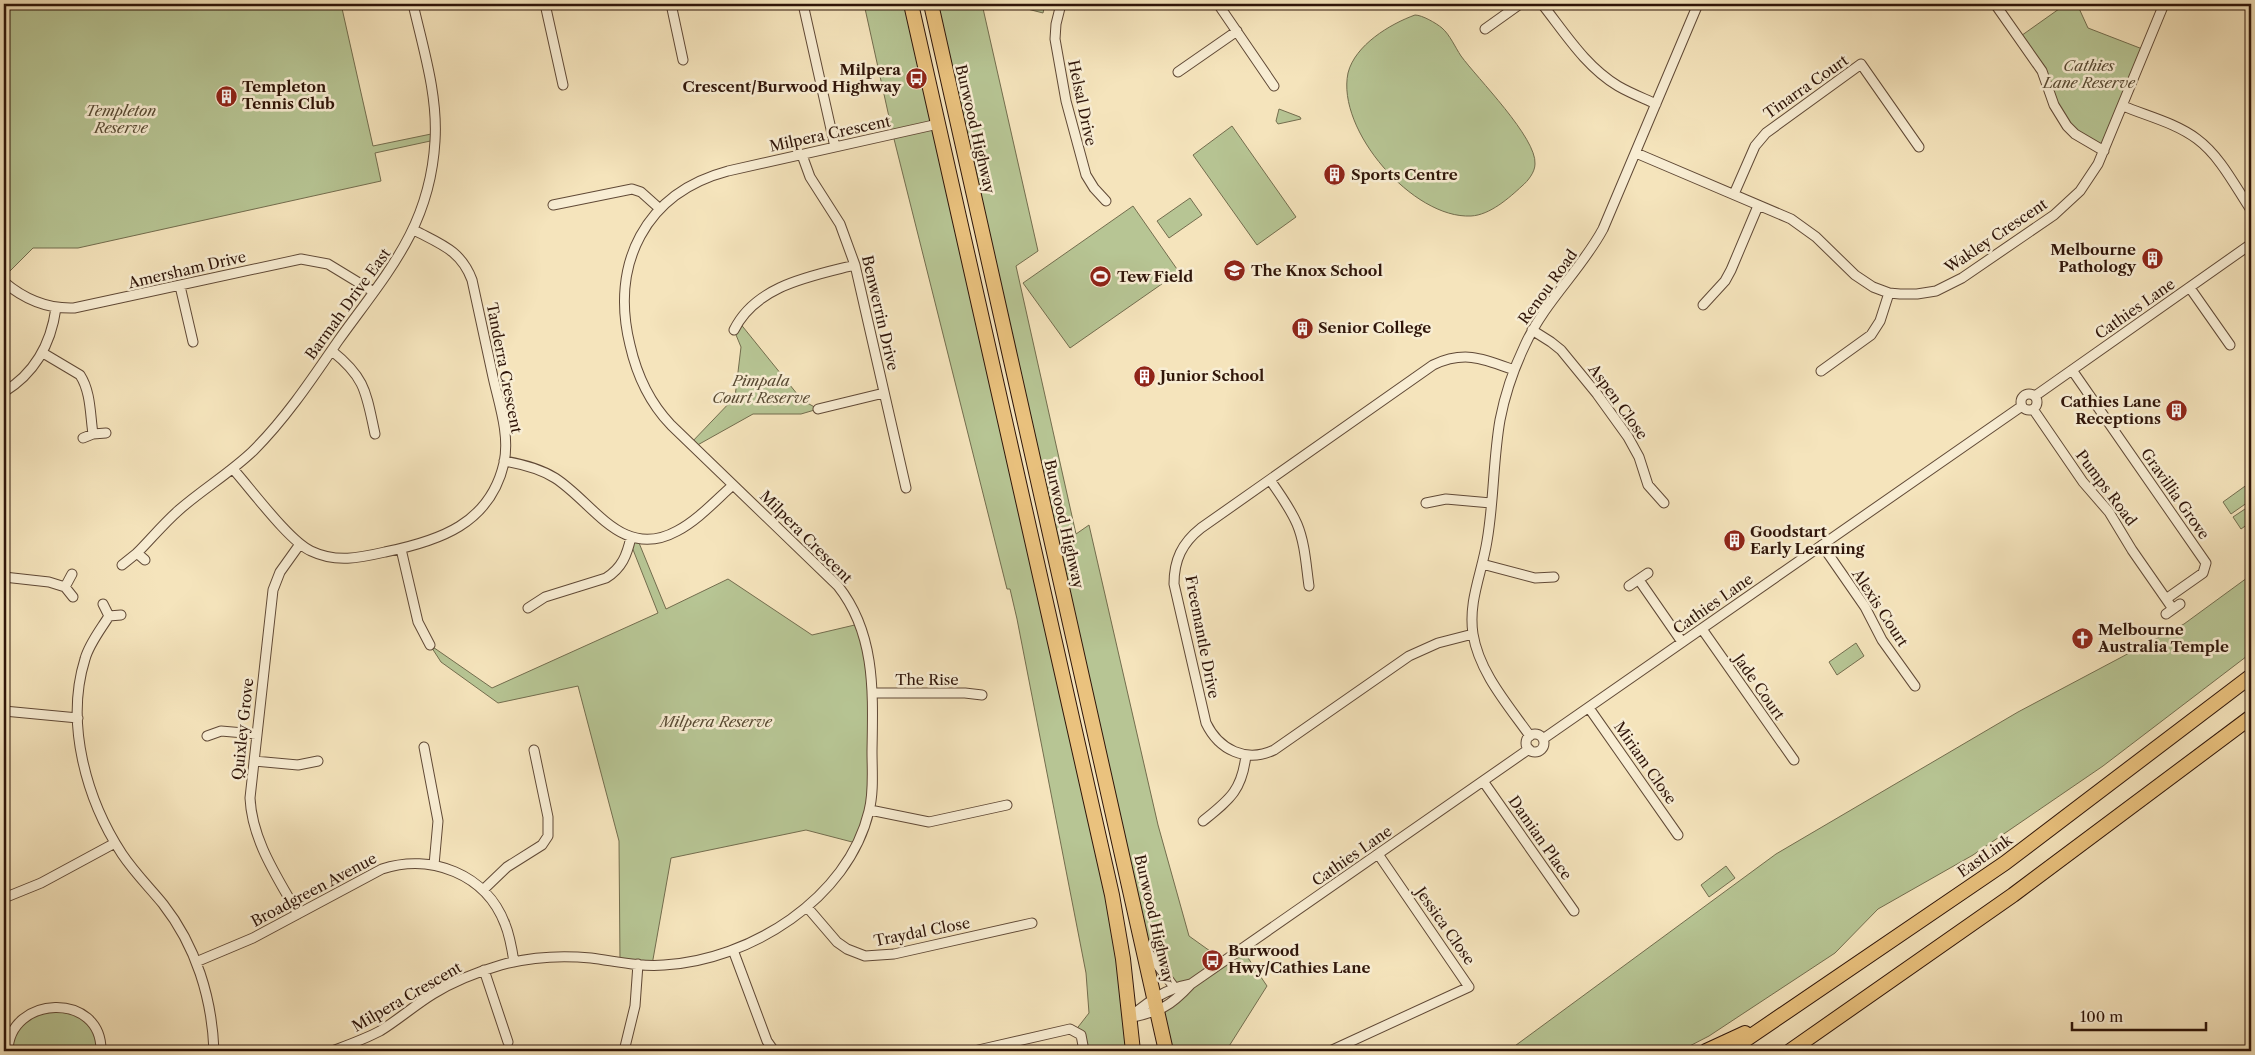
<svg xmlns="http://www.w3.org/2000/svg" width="2255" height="1055" font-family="'Libre Caslon Text',serif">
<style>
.green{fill:#b7c594;stroke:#736d4e}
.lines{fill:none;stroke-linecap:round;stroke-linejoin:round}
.minor-casing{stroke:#604936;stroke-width:11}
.highway-casing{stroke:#2f1509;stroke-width:16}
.minor{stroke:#f8edd3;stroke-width:9}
.highway{stroke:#eac27e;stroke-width:14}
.labels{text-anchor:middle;stroke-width:5;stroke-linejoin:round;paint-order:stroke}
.park-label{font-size:15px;font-style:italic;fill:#584a33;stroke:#f8edd3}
.poi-label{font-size:15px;font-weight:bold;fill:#2f1509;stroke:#f8edd3;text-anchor:start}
.street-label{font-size:15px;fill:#2f1509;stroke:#f8edd3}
</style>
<rect width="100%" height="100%" fill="#f5e4bc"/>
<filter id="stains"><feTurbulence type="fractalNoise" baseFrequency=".004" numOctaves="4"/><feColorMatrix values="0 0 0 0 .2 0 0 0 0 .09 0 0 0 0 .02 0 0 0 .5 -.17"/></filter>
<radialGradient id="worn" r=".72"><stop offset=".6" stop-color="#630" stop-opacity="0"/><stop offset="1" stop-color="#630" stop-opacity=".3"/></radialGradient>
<!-- green -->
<path class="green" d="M4 4H341L373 146 436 133 435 140 375 153 381 181 78 248H33L4 277Z
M864 4H911L1112 895 1133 1051H1084L1075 1031 1089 1013 1086 973 1017 619 1010 589H1007L893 135Z
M931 4H982L1038 251 1016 266 1076 534 1089 525 1158 825 1189 936 1224 961 1242 949 1267 986 1226 1051H1166L1158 1012 1190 985 1174 987 1143 946Z
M1008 4H1045L1043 13Z
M2066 4H2077L2088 28 2145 50 2104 151 2067 126 2046 81 2018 38Z
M1415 15C1422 15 1436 23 1442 28 1450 35 1455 47 1461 56 1477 78 1537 138 1535 164 1535 172 1528 181 1522 186 1509 198 1490 215 1471 216 1413 219 1336 130 1348 73 1355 45 1390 24 1415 15Z
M1279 109 1300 117 1301 119 1278 124 1276 121Z
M1232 126 1296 217 1257 245 1193 155Z
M1190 198 1202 215 1169 238 1157 221Z
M1133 206 1179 272 1070 348 1023 283Z
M739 322 802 400 818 409 801 414H753L694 447 690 444 735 397 741 347 734 330Z
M2248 484 2251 488V500L2231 514 2223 502Z
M2251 505V522L2241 529 2233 517Z
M637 538 666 609 728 579 812 635 859 624 866 644 871 797 856 843 806 830 671 858 652 965 620 962 619 841 578 686 498 703 441 662 430 645 492 688 658 613 630 542Z
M2251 575V653L2103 766 1973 855 1878 909 1835 953 1709 1036 1680 1051H1508L1776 854 2018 712 2184 624Z
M1856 643 1864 656 1837 675 1829 662Z
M1726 866 1735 878 1709 897 1701 885Z
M56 1007 90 1021 101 1051H9L15 1025Z"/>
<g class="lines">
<defs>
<path id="minor" d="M545 4 563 85
M671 4 683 60
M803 4 835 147
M1061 4 1056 24 1055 39 1066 101 1086 175 1094 188 1106 201
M1218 4 1274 86
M1542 4C1565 33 1585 66 1618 86 1630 93 1643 98 1656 104
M1995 4 2042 71 2054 105 2067 126 2075 134 2104 151
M1485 29 1520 4
M1178 72 1237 31
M2123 106C2147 116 2176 123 2197 139 2220 156 2235 186 2251 210
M1636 153 1791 219 1816 237 1855 275 1873 287 1889 293 1900 294H1917L1936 291 1962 278 2054 215 2080 191 2098 164 2164 4
M802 155 810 177 840 224 855 265 906 488
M1734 194 1755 146 1766 133 1861 64 1919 147
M553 205 632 189 641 192 660 209
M4 282C24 299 47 309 74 308L301 259 328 264 374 292
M180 286 193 342
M2190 288 2230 345
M1703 305 1725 281 1731 270 1758 206
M734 330C756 285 812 276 855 265
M1532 330 1551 342 1561 350 1597 394 1628 437 1639 457 1648 485 1664 503
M332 351C366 378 366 393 375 434
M43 353 80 375C91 392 90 414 93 434
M2072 370 2206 563 2203 573 2166 599
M1821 371 1871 335 1880 321 1889 293
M4 392C35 373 51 344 56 308
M2021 402a8 8 0 1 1 16 0a8 8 0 1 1-16 0Z
M2035 396 2251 244
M818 409 884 393
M2033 409 2083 482 2109 512 2132 550 2173 609
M83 438 93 434 106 433
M504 461C522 464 539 468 555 478 594 503 622 561 677 531 698 520 716 500 733 485
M233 469C251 489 289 541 311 551 336 563 359 558 385 552 439 541 490 524 504 463 510 435 499 404 493 377 486 345 479 313 472 280 461 250 440 244 414 230
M1270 480C1280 494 1290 508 1297 524 1305 543 1306 565 1309 586
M1426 503 1446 499 1491 503
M1822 545 1865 607 1882 640 1915 686
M401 549 418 622 430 645
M137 553C151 539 164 523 179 510 203 489 230 473 253 451 286 418 312 379 338 341 386 274 430 228 435 141 438 95 423 48 413 4
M1482 564 1535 578 1554 577
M122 565 137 553 145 560
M72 574 65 587 73 597
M4 577 49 582 65 587
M1639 580 1682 642
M1629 586 1648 573
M103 604 109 616 121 615
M528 608 545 597 606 578C622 568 627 555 631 537
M2166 614 2180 604
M109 616C101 629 89 644 85 659 65 723 86 799 122 854 134 872 149 887 163 904 196 946 212 998 214 1051
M1702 629 1794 760
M1473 634 1438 643 1409 656 1274 750C1246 763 1219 750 1206 723L1174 584C1174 560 1182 543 1201 528L1433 365C1465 350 1484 359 1514 370
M873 693H965L982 695
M1589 708 1678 835
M4 711 78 718
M1526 743a9 9 0 1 1 18 0a9 9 0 1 1-18 0Z
M207 736 221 731 257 734
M1530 736C1508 705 1479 672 1473 634 1468 601 1482 573 1487 541 1494 501 1493 460 1500 420 1505 394 1514 368 1525 345 1545 301 1581 270 1603 229L1698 4
M1543 739 2022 406
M424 747 438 821 434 865
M254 761 298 765 318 761
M1483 781 1574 911
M870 810 929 822 1007 805
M1203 821C1229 800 1242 791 1246 755
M483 890 507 867 542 845 548 836V817L534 750
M4 898 41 883 115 843
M807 907 837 942 847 949 865 956 894 954 1032 923
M298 914C278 878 252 841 250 798L273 590 280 572 300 544
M1144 947 1174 987
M733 950 767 1041 774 1051
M196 962 253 938 382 869C431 853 486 874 505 924 510 936 512 949 514 962
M484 970 508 1042
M1131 1016C1151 1000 1165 989 1191 984
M1129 1018C1160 1011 1169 1008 1191 984L1529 749
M8 1051C9 995 102 991 101 1051
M332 1051C348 1045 365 1039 380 1031 398 1020 415 1005 433 994 454 981 477 972 501 965 530 957 561 955 591 958 615 961 639 967 664 965 750 960 848 899 869 811 874 792 872 771 872 751 873 693 876 634 838 586L671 425C649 402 637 376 630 345 610 264 645 193 728 171L938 124
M624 1051 635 1006 638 964
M974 1051 1070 1029 1081 1035 1084 1051
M1330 1051 1469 987 1378 854"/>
<path id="highway" d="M911 4 1112 895 1123 959 1133 1051
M931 4 1166 1051
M1706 1051 1745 1033
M1729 1051 2005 863 2251 676
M1790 1051 2013 895 2251 717"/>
</defs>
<!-- minor casing -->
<use href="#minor" class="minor-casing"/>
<!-- highway casing -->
<use href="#highway" class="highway-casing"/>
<!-- minor -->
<use href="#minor" class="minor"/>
<!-- highway -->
<use href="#highway" class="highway"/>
</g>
<!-- icons -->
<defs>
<symbol id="bus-disc" viewBox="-11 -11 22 22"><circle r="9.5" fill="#8f2418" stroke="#f8edd3"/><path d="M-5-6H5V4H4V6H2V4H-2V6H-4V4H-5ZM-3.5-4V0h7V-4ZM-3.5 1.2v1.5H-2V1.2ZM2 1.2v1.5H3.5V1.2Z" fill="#fff"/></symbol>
<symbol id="building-disc" viewBox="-11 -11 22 22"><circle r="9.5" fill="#8f2418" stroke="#f8edd3"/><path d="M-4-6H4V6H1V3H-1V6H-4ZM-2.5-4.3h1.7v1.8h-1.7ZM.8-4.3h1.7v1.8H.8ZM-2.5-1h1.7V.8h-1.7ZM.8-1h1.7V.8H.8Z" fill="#fff"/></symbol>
<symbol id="school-disc" viewBox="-11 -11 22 22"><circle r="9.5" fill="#8f2418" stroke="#f8edd3"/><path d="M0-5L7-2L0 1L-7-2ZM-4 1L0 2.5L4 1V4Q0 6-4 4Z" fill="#fff"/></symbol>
<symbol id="stadium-disc" viewBox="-11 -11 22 22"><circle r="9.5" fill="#8f2418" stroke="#f8edd3"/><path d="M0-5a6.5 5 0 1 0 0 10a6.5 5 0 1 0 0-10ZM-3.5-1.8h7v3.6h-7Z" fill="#fff"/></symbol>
<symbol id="church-disc" viewBox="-11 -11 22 22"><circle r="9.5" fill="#8f2418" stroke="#f8edd3"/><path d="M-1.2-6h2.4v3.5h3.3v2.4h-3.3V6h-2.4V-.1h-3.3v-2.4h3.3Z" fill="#fff"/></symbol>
</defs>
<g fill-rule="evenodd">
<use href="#bus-disc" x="904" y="66" width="25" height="25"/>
<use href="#building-disc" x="214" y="84" width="25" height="25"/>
<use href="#building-disc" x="1322" y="162" width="25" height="25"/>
<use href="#building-disc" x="2140" y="246" width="25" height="25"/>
<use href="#school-disc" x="1222" y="258" width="25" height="25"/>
<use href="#stadium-disc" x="1088" y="264" width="25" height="25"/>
<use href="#building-disc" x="1290" y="316" width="25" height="25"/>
<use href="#building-disc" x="1132" y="364" width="25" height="25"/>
<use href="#building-disc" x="2164" y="398" width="25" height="25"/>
<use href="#building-disc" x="1722" y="528" width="25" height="25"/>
<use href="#church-disc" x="2070" y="626" width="25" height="25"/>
<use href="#bus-disc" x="1200" y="948" width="25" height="25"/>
</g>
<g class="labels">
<!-- park labels -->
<g class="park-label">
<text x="2089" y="71">Cathies<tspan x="2089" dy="17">Lane Reserve</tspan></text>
<text x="121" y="116">Templeton<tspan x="121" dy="17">Reserve</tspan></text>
<text x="761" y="386">Pimpala<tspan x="761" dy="17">Court Reserve</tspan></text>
<text x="716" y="727">Milpera Reserve</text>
</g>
<!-- poi labels -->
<g class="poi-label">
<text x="901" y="75" text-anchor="end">Milpera<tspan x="901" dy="17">Crescent/Burwood Highway</tspan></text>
<text x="242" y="92">Templeton<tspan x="242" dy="17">Tennis Club</tspan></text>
<text x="1351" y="180">Sports Centre</text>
<text x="2136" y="255" text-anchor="end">Melbourne<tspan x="2136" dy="17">Pathology</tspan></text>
<text x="1251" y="276">The Knox School</text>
<text x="1117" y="282">Tew Field</text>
<text x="1318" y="333">Senior College</text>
<text x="1160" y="381">Junior School</text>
<text x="2161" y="407" text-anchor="end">Cathies Lane<tspan x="2161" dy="17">Receptions</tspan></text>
<text x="1750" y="537">Goodstart<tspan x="1750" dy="17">Early Learning</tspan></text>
<text x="2098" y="635">Melbourne<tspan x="2098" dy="17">Australia Temple</tspan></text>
<text x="1228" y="956">Burwood<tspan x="1228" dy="17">Hwy/Cathies Lane</tspan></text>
</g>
<!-- street labels -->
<g class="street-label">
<text transform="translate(1806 87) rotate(-35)" y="5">Tinarra Court</text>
<text transform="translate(1082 103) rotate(78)" y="5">Helsal Drive</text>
<text transform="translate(975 129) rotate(77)" y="5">Burwood Highway</text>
<text transform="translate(830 134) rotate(-12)" y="5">Milpera Crescent</text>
<text transform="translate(1996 236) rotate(-34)" y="5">Wakley Crescent</text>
<text transform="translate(187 270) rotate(-13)" y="5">Amersham Drive</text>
<text transform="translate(1548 287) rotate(-54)" y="5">Renou Road</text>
<text transform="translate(348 304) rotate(-54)" y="5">Barmah Drive East</text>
<text transform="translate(2135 309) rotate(-35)" y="5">Cathies Lane</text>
<text transform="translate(880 313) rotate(77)" y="5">Benwerrin Drive</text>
<text transform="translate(504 368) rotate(79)" y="5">Tanderra Crescent</text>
<text transform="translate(1618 402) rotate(54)" y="5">Aspen Close</text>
<text transform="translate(2106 488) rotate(53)" y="5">Pumps Road</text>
<text transform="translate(2175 494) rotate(55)" y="5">Gravillia Grove</text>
<text transform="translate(1064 524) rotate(77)" y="5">Burwood Highway</text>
<text transform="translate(806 537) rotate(45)" y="5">Milpera Crescent</text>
<text transform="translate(1713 604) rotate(-35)" y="5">Cathies Lane</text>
<text transform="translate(1880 608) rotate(57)" y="5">Alexis Court</text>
<text transform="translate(1202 637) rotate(79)" y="5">Freemantle Drive</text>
<text x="927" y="685">The Rise</text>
<text transform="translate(1759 687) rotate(55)" y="5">Jade Court</text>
<text transform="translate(243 729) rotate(-84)" y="5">Quixley Grove</text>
<text transform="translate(1645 763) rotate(55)" y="5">Miriam Close</text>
<text transform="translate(1540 838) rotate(55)" y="5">Damian Place</text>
<text transform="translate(1352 856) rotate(-35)" y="5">Cathies Lane</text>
<text transform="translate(1985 856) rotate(-35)" y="5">EastLink</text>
<text transform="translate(314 890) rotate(-28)" y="5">Broadgreen Avenue</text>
<text transform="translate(1154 919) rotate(77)" y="5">Burwood Highway</text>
<text transform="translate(1445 926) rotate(55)" y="5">Jessica Close</text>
<text transform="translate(922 932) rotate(-11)" y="5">Traydal Close</text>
<text transform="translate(407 997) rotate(-30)" y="5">Milpera Crescent</text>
</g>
</g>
<!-- margin -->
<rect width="2255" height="1055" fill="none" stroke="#f5e4bc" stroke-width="20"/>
<rect x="5" y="5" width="2245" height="1045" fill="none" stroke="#2f1509" stroke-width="2.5"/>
<rect x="10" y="10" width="2235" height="1035" fill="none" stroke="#2f1509"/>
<!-- scale -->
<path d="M2072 1022v8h134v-8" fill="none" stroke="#2f1509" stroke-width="2.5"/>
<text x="2080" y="1022" font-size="15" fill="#2f1509" stroke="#f8edd3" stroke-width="4" paint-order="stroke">100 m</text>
<rect width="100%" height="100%" filter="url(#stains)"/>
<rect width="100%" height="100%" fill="url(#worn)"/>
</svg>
